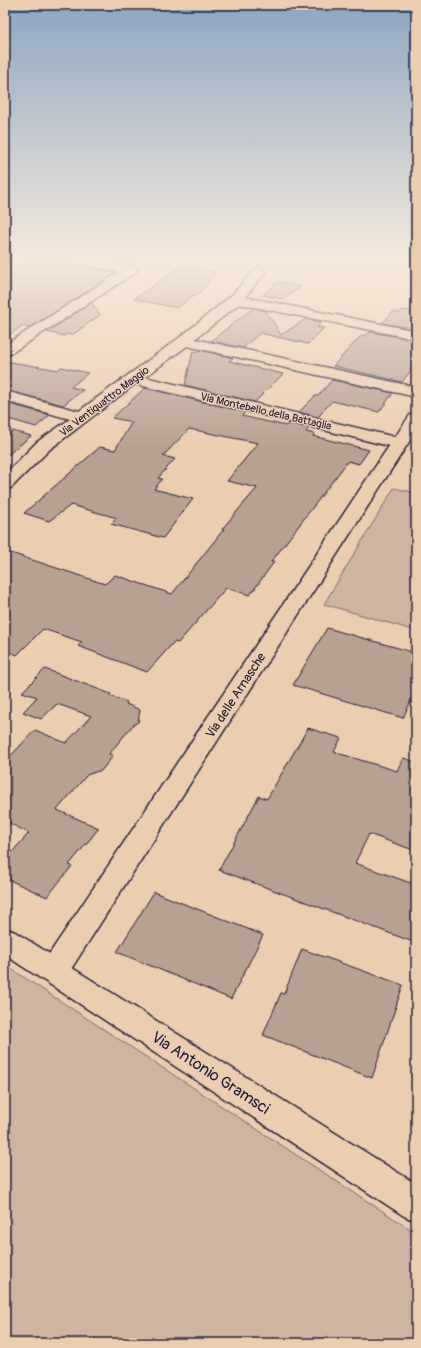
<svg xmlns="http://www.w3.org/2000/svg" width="421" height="1348" font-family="Pangolin,sans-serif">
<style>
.green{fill:#ceb5a1;stroke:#786c6e}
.building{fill:#b7a192;stroke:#22223b}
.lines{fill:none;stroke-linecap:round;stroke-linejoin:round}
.street-casing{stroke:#22223b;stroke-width:3}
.secondary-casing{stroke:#22223b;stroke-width:3}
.street{fill:#ebceb2;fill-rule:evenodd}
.secondary{fill:#ebceb2;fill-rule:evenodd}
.labels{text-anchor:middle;stroke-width:3;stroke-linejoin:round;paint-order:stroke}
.far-street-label{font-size:11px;fill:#22223b;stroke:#ebceb2}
.street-label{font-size:13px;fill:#22223b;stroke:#ebceb2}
.near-street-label{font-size:16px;fill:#22223b;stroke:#ebceb2}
</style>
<rect width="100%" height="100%" fill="#ebceb2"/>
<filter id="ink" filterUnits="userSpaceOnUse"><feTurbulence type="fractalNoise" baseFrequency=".025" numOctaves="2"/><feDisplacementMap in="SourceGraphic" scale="8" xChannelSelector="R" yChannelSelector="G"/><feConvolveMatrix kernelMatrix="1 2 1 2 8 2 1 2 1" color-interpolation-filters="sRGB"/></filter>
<g filter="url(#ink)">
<!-- green -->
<path class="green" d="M242 260H279L273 267 238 265Z
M394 488 416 493V631L324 604Z
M5 965 416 1233V1343H5Z"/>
<!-- building -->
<path class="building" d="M27 260 51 264V260H70L73 264 116 273 29 328 22 326 5 338V274Z
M107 260H140L134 265Z
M183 265 216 272 198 295 192 296 177 308 134 299Z
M278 282 301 287 283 299 263 295Z
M92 303 100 315 72 335 67 334 64 336 47 332Z
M253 308 266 311 281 335 306 319 322 322 317 327 324 328 308 344 260 333 243 348 211 341Z
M402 310 416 312V329L382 323 393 312 400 313Z
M370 332 416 340V364L402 382 333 366 362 335 365 336Z
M200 350 233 358 229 361 283 374 255 402 185 385 193 351 198 352Z
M5 361 58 370 61 367 88 373 71 387 83 390 63 405 5 390Z
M332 380 393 393 379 412 332 401 318 417 299 412 315 396H318Z
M145 388 245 412 242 416 286 426 288 423 309 428 306 432 315 434 313 436 369 450 359 464 348 461 271 562H274L250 595 226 588 178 643 174 642 147 672 78 646 82 642 43 629 17 655 5 650V551L105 584 115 575 172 594 224 529H222L257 488 227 481 258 443 189 429 163 456 175 459 158 478 162 479 154 489 193 499 163 538 111 524 117 518 71 505 49 521 24 513 100 447 115 450 132 422 112 418Z
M5 403 50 415 36 427 5 418Z
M13 431 31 436 5 457V437Z
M327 628 416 653V690L403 718 293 685Z
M45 669 111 694 110 696 127 702 126 704 140 710 138 722 133 725 109 754 113 756 101 771H98L87 775 57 810 99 828 69 865 72 866 47 897 5 878V860L29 833 5 821V762L35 730 66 743 91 716 57 704 41 719 23 712 37 697 22 692Z
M308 728 341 738 334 752 397 771 403 758 416 762V851L369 834 355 863 416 885V943L219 870 259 796 267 799Z
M154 892 263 935 231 999 117 952Z
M302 949 403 985 372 1078 263 1035 281 993 284 994Z"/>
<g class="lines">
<defs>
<path id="street" d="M71 260H98L135 267 137 270 135 273 10 354 5 355V345L120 272 77 264 73 263Z
M259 269 264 270 265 273 245 297 416 331V339L239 304 195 339 416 387V397L187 346 145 377 395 437 410 415 416 413V431L64 980 54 984 44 980 40 971 44 962 389 446 135 384 49 450 11 488 5 489V474L37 442 70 419 5 401V391L79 411 179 338 231 296 254 270Z"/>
<path id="secondary" d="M5 928 15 932 416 1184V1221L404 1216 5 955Z"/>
</defs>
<!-- street casing -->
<use href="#street" class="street-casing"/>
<!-- secondary casing -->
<use href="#secondary" class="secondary-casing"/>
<!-- street -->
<use href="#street" class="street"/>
<!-- secondary -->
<use href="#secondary" class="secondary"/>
</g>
</g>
<!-- sky -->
<linearGradient id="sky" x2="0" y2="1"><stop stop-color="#8da6c1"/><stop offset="0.58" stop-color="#f6e9dc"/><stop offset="1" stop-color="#f6e9dc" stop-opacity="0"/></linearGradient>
<rect width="421" height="449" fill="url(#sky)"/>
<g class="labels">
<!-- far-street labels -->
<g class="far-street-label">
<text transform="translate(104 401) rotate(-37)" y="4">Via Ventiquattro Maggio</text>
<text transform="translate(266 411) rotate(13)" y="4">Via Montebello della Battaglia</text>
</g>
<!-- street labels -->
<g class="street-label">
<text transform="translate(235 695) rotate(-57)" y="5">Via delle Arnasche</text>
</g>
<!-- near-street labels -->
<g class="near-street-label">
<text transform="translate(211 1072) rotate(33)" y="6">Via Antonio Gramsci</text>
</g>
</g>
<!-- margin -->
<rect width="421" height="1348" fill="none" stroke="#ebceb2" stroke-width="20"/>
<rect x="10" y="10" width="401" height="1328" fill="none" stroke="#22223b" stroke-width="1.5" filter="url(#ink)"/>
</svg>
